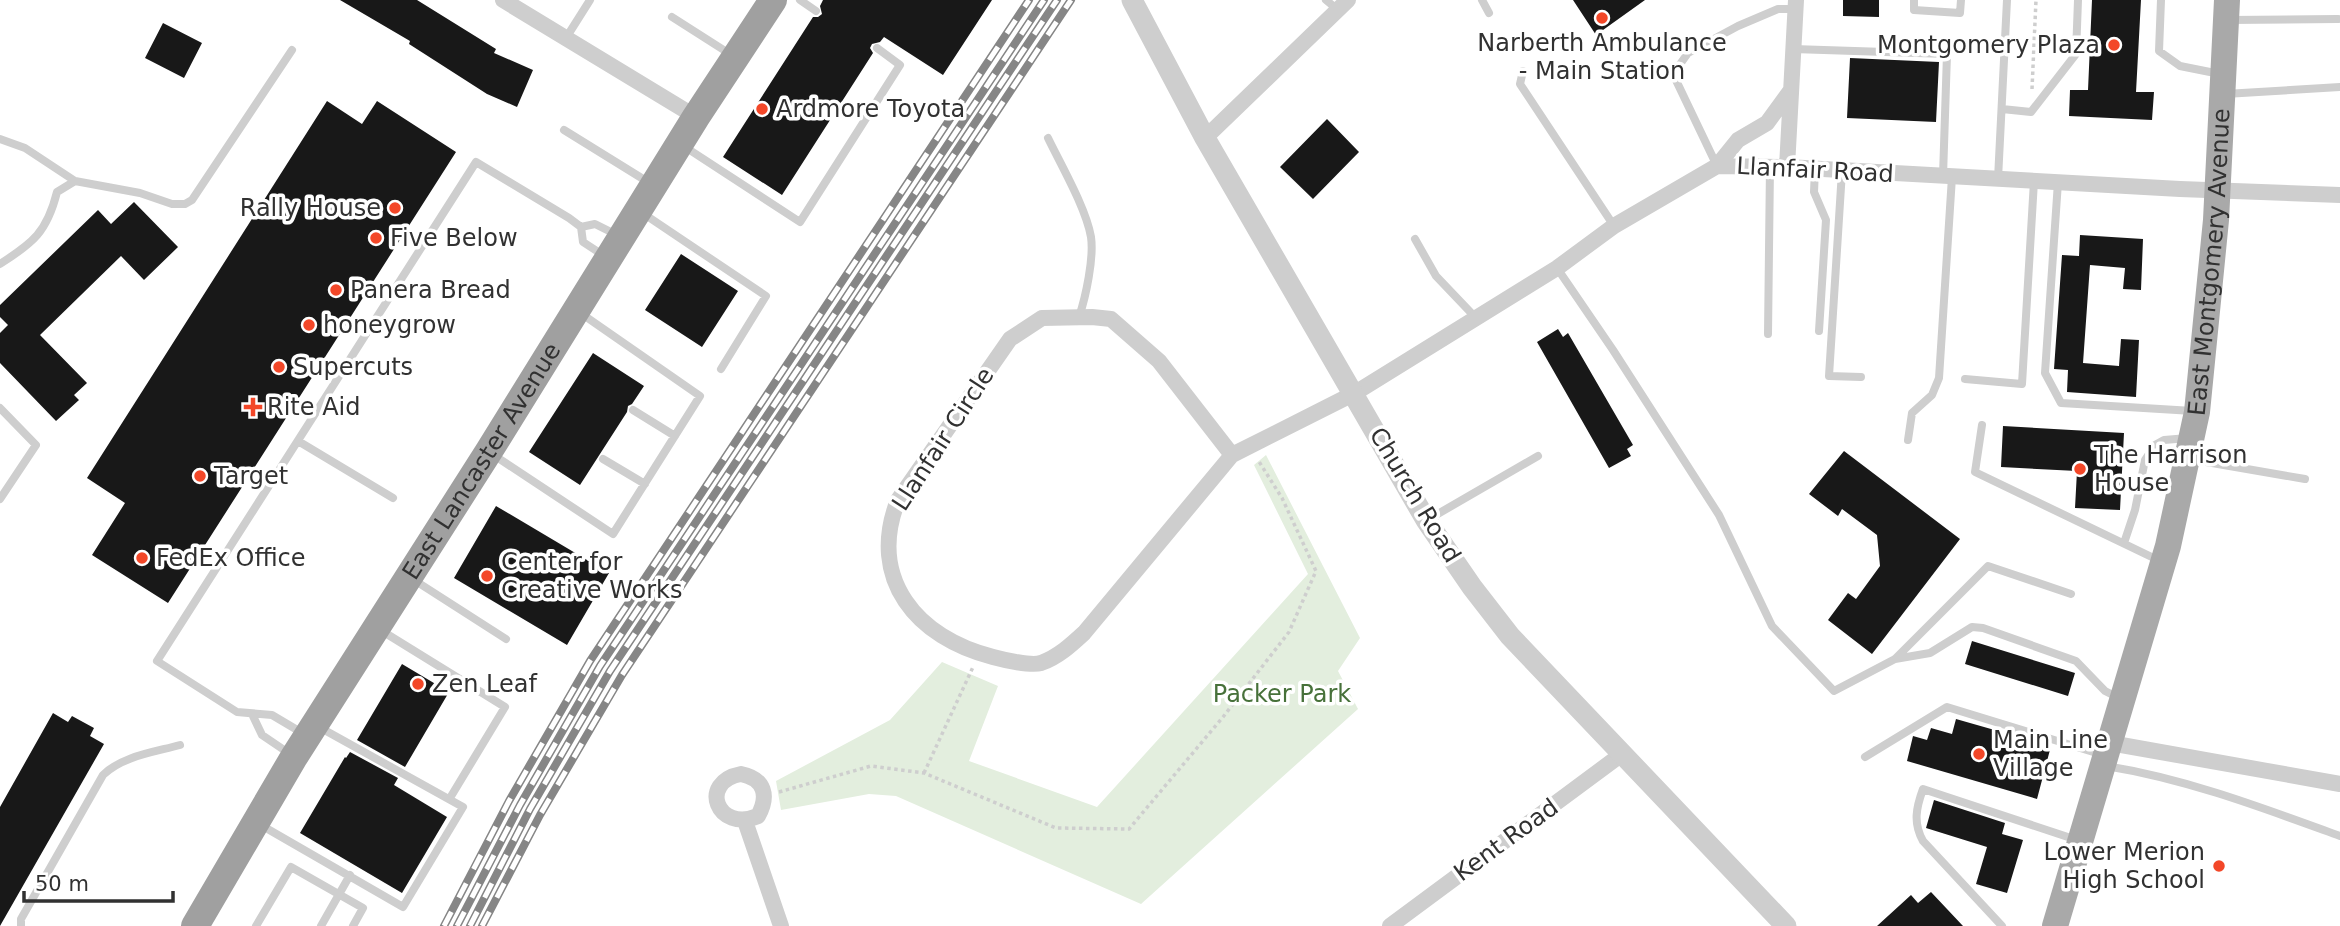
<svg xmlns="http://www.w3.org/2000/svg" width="2340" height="926" font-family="'DejaVu Sans',sans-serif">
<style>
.green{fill:#e3eede}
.building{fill:#181818}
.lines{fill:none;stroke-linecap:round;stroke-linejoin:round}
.path{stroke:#cecece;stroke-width:3.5;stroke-dasharray:3.5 3.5;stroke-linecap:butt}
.service{stroke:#cecece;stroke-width:8}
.minor{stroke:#cecece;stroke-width:16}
.tertiary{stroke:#cecece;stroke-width:21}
.primary{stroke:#a9a9a9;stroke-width:26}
.trunk{stroke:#a0a0a0;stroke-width:28}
.rail-casing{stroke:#868686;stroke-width:8}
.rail{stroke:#fff;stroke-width:5;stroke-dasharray:16;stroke-linecap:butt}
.poi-dot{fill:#f34728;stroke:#fff;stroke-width:2.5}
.labels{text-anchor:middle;stroke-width:7;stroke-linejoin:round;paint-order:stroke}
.poi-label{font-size:24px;fill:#313131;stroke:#fff;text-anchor:start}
.street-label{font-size:24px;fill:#313131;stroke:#fff}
.park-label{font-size:24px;fill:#47713a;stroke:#fff}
</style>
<rect width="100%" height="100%" fill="#fff"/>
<!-- green -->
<path class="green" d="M1266 455 1360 638 1338 671 1358 709 1141 904 896 796 869 794 781 810 776 781 890 720 942 662 998 686 969 761 1097 807 1308 574 1254 465Z"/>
<!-- building -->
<path class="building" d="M340 0H417L496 49 494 53 533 70 517 107 487 94 409 44 410 41Z
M823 0H992L943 75 884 37 880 42 872 44 870 48 873 53 782 195 723 157 813 17H818L822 14 820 6Z
M1573 0H1645L1596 35Z
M1843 0H1879V17L1843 16Z
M2092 0H2141L2136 92H2154L2152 120 2069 116 2070 90H2088Z
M163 23 202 43 184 78 145 58Z
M1850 58 1939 62 1936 122 1847 118Z
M327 101 362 124 377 101 456 152 168 603 92 555 125 503 87 478Z
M1327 119 1359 152 1313 199 1280 167Z
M134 202 178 247 144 280 121 256 40 335 87 383 74 395 79 400 56 421 0 363V333L8 325 0 317V305L98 210 111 224Z
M2080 235 2143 239 2141 290 2123 289 2125 268 2090 265 2083 363 2119 366 2121 339 2139 340 2136 397 2067 392 2068 370 2054 369 2062 255 2079 256Z
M681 254 738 291 702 347 645 310Z
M1558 329 1563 337 1568 333 1633 445 1627 449 1631 456 1609 468 1537 342Z
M593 353 644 386 632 404 628 406 627 412 580 485 529 452Z
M2003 426 2124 433 2120 510 2075 508 2077 471 2001 467Z
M1844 451 1960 539 1872 654 1828 620 1848 593 1856 599 1880 566 1877 535 1842 509 1838 516 1809 494Z
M496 506 609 573 567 645 454 578Z
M1972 641 2075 673 2068 696 1965 664Z
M402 664 449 692 405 767 357 740Z
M53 713 68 722 72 716 94 728 90 736 104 744 0 926V807Z
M1956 719 2051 746 2037 799 1907 761 1913 736 1927 740 1931 728 1952 734Z
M350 752 398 778 394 785 447 817 402 893 300 833 345 757 346 758Z
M1934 800 2005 823 2002 834 2023 840 2007 893 1976 884 1987 847 1926 828Z
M1931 892 1963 926H1877L1911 895 1918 903Z"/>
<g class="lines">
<!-- path -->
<path class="path" d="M2032 89 2036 0
M924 773 973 667
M779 792 871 766 924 773 1056 828 1129 829 1223 717 1289 632 1316 571 1282 498 1258 460"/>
<!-- service -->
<path class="service" d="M800 0 816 11
M1326 0 1338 10
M1482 0 1489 13
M1914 0V10L1960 13 1961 0
M2161 0 2159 51 2180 66 2220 74
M672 17 730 54
M2229 20 2338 19
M566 38 590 0
M1793 49 1947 54 1943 176
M1523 71 1520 84 1614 226
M2225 94 2340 87
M2002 109 2031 112 2076 54 2078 0
M564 130 648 182
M1048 138C1061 165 1086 208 1091 237 1094 258 1086 296 1079 317
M0 139 25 148 75 181
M682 145 800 222 900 65 877 48
M1717 166 1673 74 1688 53 1738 26 1778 9H1795
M1815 169 1814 192 1826 220 1819 331
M1842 171 1829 376 1861 377
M1998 179 2007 0
M2058 182 2045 373 2061 403 2193 411
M641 212 766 296 721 369
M581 227 595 224 617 235
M1415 239 1436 276 1476 318
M0 264C33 243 47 232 57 192L75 181 140 193 172 204H185L192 200 292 50
M1557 268 1613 350 1719 515 1772 626 1834 691 1895 659 1988 566 2071 594
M1768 334 1770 166
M1965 379 2022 384 2034 181
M0 408 36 445 0 499
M633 410 675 436
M1982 425 1975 472 2160 561
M1908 440 1912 413 1932 395 1939 378 1952 177
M298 441 393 498
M492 454 613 534 700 396 579 312
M603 459 645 484
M2189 459 2305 479
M1429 519 1538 456
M2124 543 2135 510 2145 460 2155 445 2164 440 2188 438
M414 580 506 639
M382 631 505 707 450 798
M1895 659 1930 653 1972 627 1983 628 2076 661 2105 691 2119 698
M252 714 262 735 290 754
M304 734 272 715 237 712 157 661 476 162 569 218 581 227 583 242 603 255
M1865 757 1947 707 2103 755
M2106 766C2187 779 2263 808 2340 836
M259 824 403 907 463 807 319 727
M21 926V919L103 775C122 756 155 752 180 745
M256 926 291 867 363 908 353 926
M321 926 350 875
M2002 926 1923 841C1913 823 1916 808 1923 789L2077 840"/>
<!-- minor -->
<path class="minor" d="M503 0 696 117
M1205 138 1348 0
M1717 166 1738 140 1767 123 1791 90
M1787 167 1796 0
M1092 317 1111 319 1159 361 1232 455 1084 633C1071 645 1058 657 1041 663 1031 666 1004 660 993 657 917 638 867 579 898 500L1010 339 1042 318Z
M1232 455 1355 393 1557 268 1614 226 1717 166 1787 167 2180 189 2340 195
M2110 743 2340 784
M741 774C765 779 769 796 758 816 717 833 698 782 741 774Z
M745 821 781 926
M1390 926 1622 754"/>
<!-- tertiary -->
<path class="tertiary" d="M1132 0 1205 138 1426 520 1472 587 1510 636 1786 926"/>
<!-- primary -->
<path class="primary" id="s1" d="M2055 926 2168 546 2197 412 2216 220 2227 0"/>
<!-- trunk -->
<path class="trunk" id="s2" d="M195 926 294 757 489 451 696 117 773 0"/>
<defs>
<path id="rail" d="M444 926 509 801 590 661 1029 0
M457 926 520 805 600 666 1044 0
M470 926 530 809 610 671 1057 0
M482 926 540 815 622 675 1071 0"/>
</defs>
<!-- rail casing -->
<use href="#rail" class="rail-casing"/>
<!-- rail -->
<use href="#rail" class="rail"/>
</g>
<!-- markers -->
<g class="poi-dot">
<circle cx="1602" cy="18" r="7"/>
<circle cx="2114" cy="45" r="7"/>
<circle cx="762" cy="109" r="7"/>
<circle cx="395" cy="208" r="7"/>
<circle cx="376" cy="238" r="7"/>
<circle cx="336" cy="290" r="7"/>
<circle cx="309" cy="325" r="7"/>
<circle cx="279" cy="367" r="7"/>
<path d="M249.5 396.5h7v7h7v7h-7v7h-7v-7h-7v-7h7z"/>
<circle cx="2080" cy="469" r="7"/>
<circle cx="200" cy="476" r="7"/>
<circle cx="142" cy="558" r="7"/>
<circle cx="487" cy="576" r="7"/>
<circle cx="418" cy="684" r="7"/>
<circle cx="1979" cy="754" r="7"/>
<circle cx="2219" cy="866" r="7"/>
</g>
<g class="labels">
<!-- poi labels -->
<g class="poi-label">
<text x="1602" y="51" text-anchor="middle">Narberth Ambulance<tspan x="1602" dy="28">- Main Station</tspan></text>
<text x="2100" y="53" text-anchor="end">Montgomery Plaza</text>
<text x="776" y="117">Ardmore Toyota</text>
<text x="381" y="216" text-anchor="end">Rally House</text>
<text x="390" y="246">Five Below</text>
<text x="350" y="298">Panera Bread</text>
<text x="323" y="333">honeygrow</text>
<text x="293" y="375">Supercuts</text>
<text x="267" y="415">Rite Aid</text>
<text x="2094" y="463">The Harrison<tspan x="2094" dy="28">House</tspan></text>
<text x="214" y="484">Target</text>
<text x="156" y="566">FedEx Office</text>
<text x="501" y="570">Center for<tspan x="501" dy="28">Creative Works</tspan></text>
<text x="432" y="692">Zen Leaf</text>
<text x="1993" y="748">Main Line<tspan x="1993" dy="28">Village</tspan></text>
<text x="2205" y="860" text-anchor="end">Lower Merion<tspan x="2205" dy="28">High School</tspan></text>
</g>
<!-- street labels -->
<g class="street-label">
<text transform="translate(1815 170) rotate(3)" y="8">Llanfair Road</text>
<text dy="8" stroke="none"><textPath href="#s1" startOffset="684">East Montgomery Avenue</textPath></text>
<text transform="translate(943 439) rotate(-57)" y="8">Llanfair Circle</text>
<text dy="8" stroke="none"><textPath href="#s2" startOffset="546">East Lancaster Avenue</textPath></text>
<text transform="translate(1415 495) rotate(59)" y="8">Church Road</text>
<text transform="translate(1506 840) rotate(-36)" y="8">Kent Road</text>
</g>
<!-- park labels -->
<g class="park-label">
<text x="1282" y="702">Packer Park</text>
</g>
</g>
<!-- scale -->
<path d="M24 891v10h149v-10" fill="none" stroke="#313131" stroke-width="3.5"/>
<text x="35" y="891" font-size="21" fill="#313131" stroke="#ffffff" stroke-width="5" paint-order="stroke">50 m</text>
</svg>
